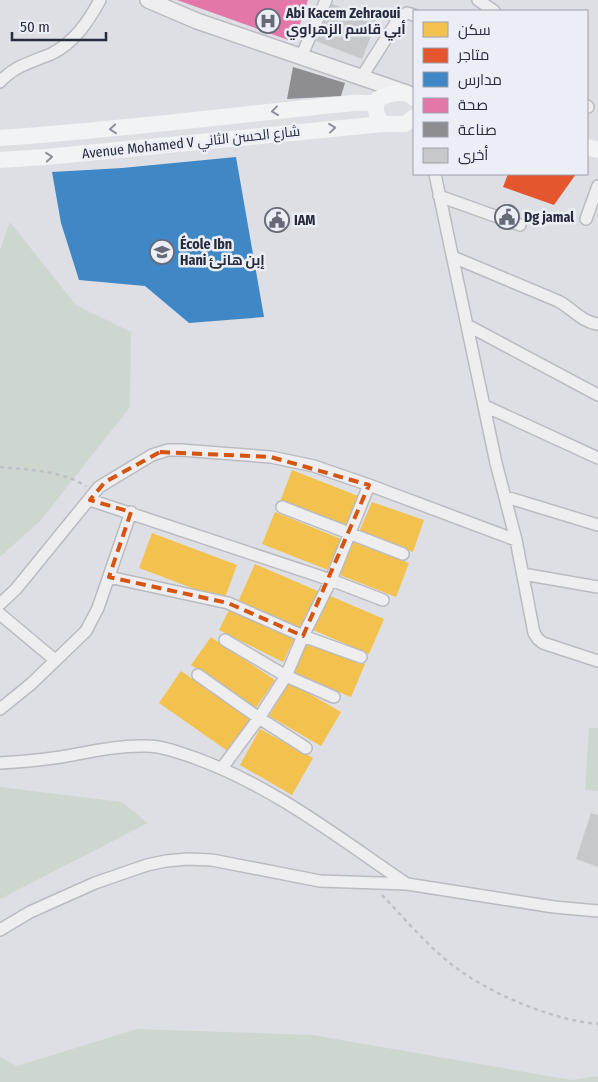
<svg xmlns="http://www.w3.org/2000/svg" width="598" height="1082" font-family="'Fira Sans Condensed',Cairo,sans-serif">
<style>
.green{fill:#cdd7cf}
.homes{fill:#f2c14e}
.shops{fill:#e4572e}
.schools{fill:#3f88c5}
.health{fill:#e377a8}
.industry{fill:#8d8d92}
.building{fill:#c6c8cc}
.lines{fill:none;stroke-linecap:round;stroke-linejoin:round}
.minor-casing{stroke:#babbc0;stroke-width:14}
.tertiary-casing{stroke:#babbc0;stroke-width:18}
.path{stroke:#bfc0c6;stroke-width:2.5;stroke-dasharray:4 4;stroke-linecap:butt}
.minor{stroke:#eeeef1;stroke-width:11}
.tertiary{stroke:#eeeef1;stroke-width:15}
.secondary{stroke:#f2f3f5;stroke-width:16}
.oneway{stroke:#8c8f99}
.marked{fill:none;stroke:#d55411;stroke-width:4;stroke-dasharray:10 6;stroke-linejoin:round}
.labels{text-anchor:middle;stroke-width:5;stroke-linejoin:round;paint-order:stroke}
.poi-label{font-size:14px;font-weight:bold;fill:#262b3d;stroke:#ebeef4;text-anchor:start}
.street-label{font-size:14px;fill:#262b3d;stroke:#ebeef4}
</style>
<rect width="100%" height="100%" fill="#dedfe4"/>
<!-- green -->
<path class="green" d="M10 222 76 305 131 332 130 407 41 520 0 557V249Z
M589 728H598V791L585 790Z
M0 787 122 802 148 823 0 899Z
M137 1029 313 1035 572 1080 598 1076V1082H0V1057L17 1066Z"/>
<!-- homes -->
<path class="homes" d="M292 470 358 496 346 527 280 502Z
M372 502 424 520 413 552 359 532Z
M275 512 341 539 328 570 262 544Z
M152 533 237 565 224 600 139 568Z
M353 542 409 563 396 597 340 575Z
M255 564 320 592 303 630 238 602Z
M328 595 384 619 369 654 313 630Z
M231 606 295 638 283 662 219 630Z
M211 637 275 680 256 708 191 665Z
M306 641 365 664 351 697 293 674Z
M181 671 251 720 229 752 159 703Z
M289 682 341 712 321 746 269 716Z
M260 729 313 758 292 795 240 765Z"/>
<!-- shops -->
<path class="shops" d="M508 174H576L554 205 503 187Z"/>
<!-- schools -->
<path class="schools" d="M236 157 264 317 189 323 145 286 79 280 61 223 52 172 122 168Z"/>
<!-- health -->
<path class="health" d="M177 0H308L294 42Z"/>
<!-- industry -->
<path class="industry" d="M293 67 345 83 341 96 287 99Z"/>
<!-- building -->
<path class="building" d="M330 3 377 21 362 59 316 41Z
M591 813 598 815V867L576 859Z"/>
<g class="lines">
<defs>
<path id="minor" d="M478 0 494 11
M301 57 326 0
M361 78 399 18 407 13 414 15
M0 82C14 66 32 62 51 54 74 43 88 22 100 0
M587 106 588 107
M435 174 496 463 516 540 534 633 538 639 543 643 598 661
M439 196 520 225
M586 219 598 186
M453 257 558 301C572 308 581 322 598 324
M467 325 598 395
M485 406 598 458
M506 497 598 525
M90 500 331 580 369 485 516 540
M282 507 403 554
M523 574 598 587
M109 577 228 603 303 636 361 657
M0 604 16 589 99 487 152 455 168 450H181L271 457 314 466 369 485
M0 614 55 660
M225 640 286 676 334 697
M198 675 259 718 306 748
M0 709 31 684 86 631 98 608 131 512
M0 763C20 762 40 760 61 757 89 752 118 745 147 746 163 746 180 753 195 758 273 786 339 838 407 884
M222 768 259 718 286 676 303 636 331 580 383 600
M0 930 30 912 95 883 147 865 166 861 188 859 212 860 320 881 407 884 554 907 598 911"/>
<path id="tertiary" d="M148 0 197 21 407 93"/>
</defs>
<!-- minor casing -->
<use href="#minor" class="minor-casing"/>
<!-- tertiary casing -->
<use href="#tertiary" class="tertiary-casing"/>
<!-- path -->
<path class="path" d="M0 467C29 470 59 470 86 486
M382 895C406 920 430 949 459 970 496 996 553 1020 598 1024"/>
<!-- minor -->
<use href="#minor" class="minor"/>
<!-- tertiary -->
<use href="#tertiary" class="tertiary"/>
<!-- secondary -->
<path class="secondary" d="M414 98C404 89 389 94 378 99 374 107 376 118 383 124H405L414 117
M0 138C118 130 235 115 353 103H376
M587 147 598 150
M0 160 46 157 383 124"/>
</g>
<!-- one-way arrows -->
<defs><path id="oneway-chevron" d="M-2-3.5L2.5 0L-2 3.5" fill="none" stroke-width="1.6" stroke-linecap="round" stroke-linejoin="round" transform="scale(1.25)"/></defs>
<g class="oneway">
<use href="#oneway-chevron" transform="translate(275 111) rotate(173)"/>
<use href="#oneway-chevron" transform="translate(332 128) rotate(-6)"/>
<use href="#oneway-chevron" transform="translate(113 129) rotate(175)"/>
<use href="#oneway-chevron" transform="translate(49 157) rotate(-5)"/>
</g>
<!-- marked area -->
<path class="marked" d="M160 452 271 457 369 485 303 636 228 603 109 577 131 512 90 500 105 482Z"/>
<!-- icons -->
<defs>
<symbol id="hospital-ring" viewBox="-11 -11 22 22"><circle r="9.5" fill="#ebeef4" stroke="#666a77" stroke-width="1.5"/><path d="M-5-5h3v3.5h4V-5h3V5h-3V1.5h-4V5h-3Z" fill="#666a77"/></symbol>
<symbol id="civic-ring" viewBox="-11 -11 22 22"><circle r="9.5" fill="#ebeef4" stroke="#666a77" stroke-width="1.5"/><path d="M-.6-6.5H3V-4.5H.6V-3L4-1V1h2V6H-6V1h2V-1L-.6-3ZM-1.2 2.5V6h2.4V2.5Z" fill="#666a77"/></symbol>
<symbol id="school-ring" viewBox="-11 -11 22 22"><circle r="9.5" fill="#ebeef4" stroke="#666a77" stroke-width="1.5"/><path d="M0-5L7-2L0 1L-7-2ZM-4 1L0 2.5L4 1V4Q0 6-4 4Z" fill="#666a77"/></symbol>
</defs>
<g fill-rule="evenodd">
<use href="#hospital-ring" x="254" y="7" width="28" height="28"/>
<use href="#civic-ring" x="493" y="203" width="28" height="28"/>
<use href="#civic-ring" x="263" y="206" width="28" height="28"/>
<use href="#school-ring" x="148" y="238" width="28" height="28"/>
</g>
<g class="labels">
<!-- poi labels -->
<g class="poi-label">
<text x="286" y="18">Abi Kacem Zehraoui<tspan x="286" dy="16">أبي قاسم الزهراوي</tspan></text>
<text x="524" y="222">Dg jamal</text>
<text x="294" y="225">IAM</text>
<text x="180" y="249">École Ibn<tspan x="180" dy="16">Hani إبن هانئ</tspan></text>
</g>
<!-- street labels -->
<g class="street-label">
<text transform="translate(191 142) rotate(-6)" y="5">Avenue Mohamed V شارع الحسن الثاني</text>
</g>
</g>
<!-- legend -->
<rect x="413" y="10" width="175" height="165" fill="#ebeef4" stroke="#9ca0ab"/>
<rect x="423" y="22" width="25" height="15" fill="#f2c14e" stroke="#9ca0ab"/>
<text x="458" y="35" font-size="15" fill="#262b3d">سكن</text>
<rect x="423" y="48" width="25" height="15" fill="#e4572e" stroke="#9ca0ab"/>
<text x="458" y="60" font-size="15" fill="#262b3d">متاجر</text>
<rect x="423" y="72" width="25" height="15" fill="#3f88c5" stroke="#9ca0ab"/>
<text x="458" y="85" font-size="15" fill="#262b3d">مدارس</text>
<rect x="423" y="98" width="25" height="15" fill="#e377a8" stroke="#9ca0ab"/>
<text x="458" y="110" font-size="15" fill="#262b3d">صحة</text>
<rect x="423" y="122" width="25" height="15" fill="#8d8d92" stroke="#9ca0ab"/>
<text x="458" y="135" font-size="15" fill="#262b3d">صناعة</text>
<rect x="423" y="148" width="25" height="15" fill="#c6c8cc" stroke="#9ca0ab"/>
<text x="458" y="160" font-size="15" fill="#262b3d">أخرى</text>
<!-- scale -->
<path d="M12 32v8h94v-8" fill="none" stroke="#262b3d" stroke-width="2.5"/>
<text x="20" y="32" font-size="15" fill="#262b3d" stroke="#ebeef4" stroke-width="4" paint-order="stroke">50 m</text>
</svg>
